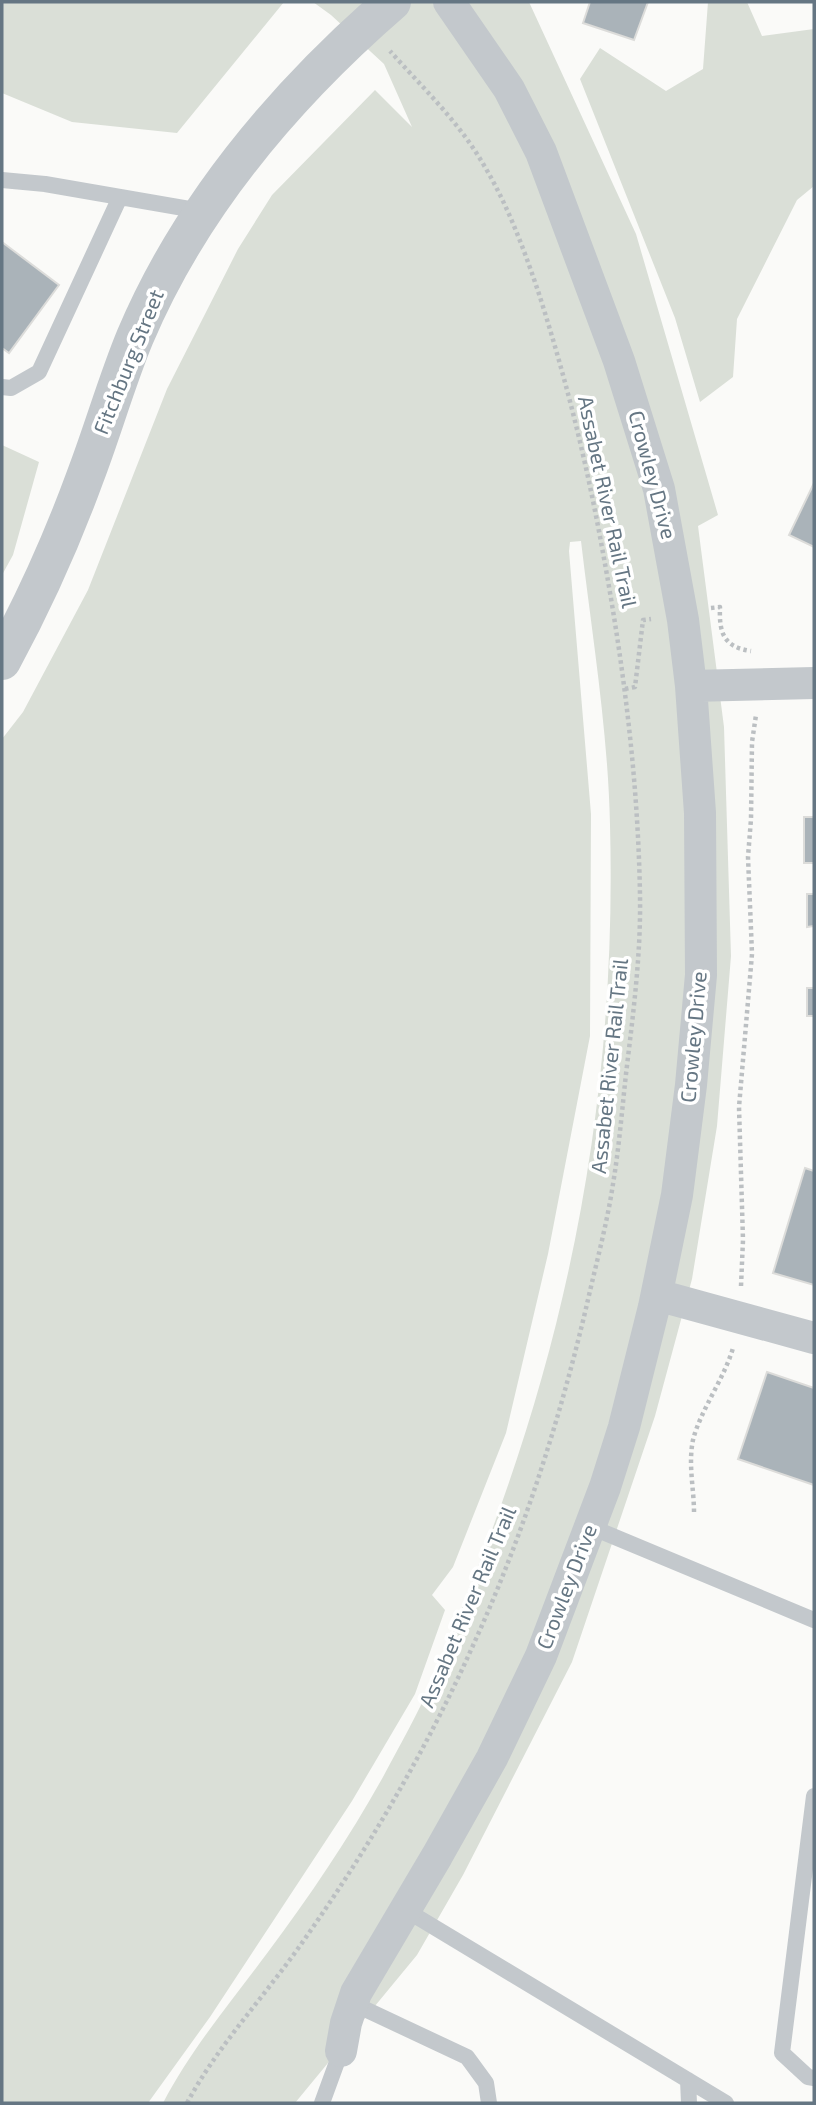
<svg xmlns="http://www.w3.org/2000/svg" width="816" height="2105" font-family="'Exo 2',sans-serif">
<style>
.green{fill:#dadfd7}
.building{fill:#aab3b9;stroke:#dcdcda;stroke-width:2}
.lines{fill:none;stroke-linecap:round;stroke-linejoin:round}
.path{stroke:#bbbfc2;stroke-width:4.5;stroke-dasharray:3.5 3.5;stroke-linecap:butt}
.service{stroke:#c3c8cc;stroke-width:16}
.minor{stroke:#c3c8cc;stroke-width:32}
.tertiary{stroke:#c3c8cc;stroke-width:38}
.labels{text-anchor:middle;stroke-width:7;stroke-linejoin:round;paint-order:stroke}
.street-label{font-size:21px;fill:#657683;stroke:#fff}
</style>
<rect width="100%" height="100%" fill="#fafaf8"/>
<!-- green -->
<path class="green" d="M2 2H284L177 133 72 122 2 93Z
M313 2H529L636 234 718 515 698 526 724 727 731 956 717 1126 692 1279 655 1416 572 1662 463 1875 417 1955 295 2103H163C191 2049 231 2002 268 1952 310 1896 349 1838 383 1777 400 1745 418 1713 433 1680 448 1647 460 1612 473 1579 571 1335 617 1088 610 825 608 730 592 635 581 541L570 542 569 551 591 814 590 1036 548 1254 506 1433 453 1567 432 1595 445 1610 415 1694 352 1801 210 2017 148 2103H2V739L23 712 88 590 167 389 238 249 272 195 375 90 412 127 384 64 331 15Z
M708 2H747L762 36 814 29V186L797 200 737 319 733 377 700 402 675 318 580 79 600 48 666 91 703 69Z
M2 445 39 462 13 555 2 575Z"/>
<!-- building -->
<path class="building" d="M590 2H648L634 40 583 23Z
M2 242 59 285 9 353 2 348Z
M814 483V547L789 535Z
M804 817H814V863H804Z
M807 894H814V926L807 927Z
M807 988H814V1016H807Z
M805 1168 814 1171V1285L773 1273Z
M767 1372 814 1388V1485L738 1459Z"/>
<g class="lines">
<!-- path -->
<path class="path" d="M711 608 720 607C719 632 723 647 751 651
M625 689 635 687 643 620 651 619
M741 1286 743 1240 739 1107 752 954 748 857 751 819 752 742 756 715
M694 1512C694 1489 688 1464 693 1440 700 1411 724 1379 733 1348
M187 2103C218 2045 266 1995 304 1940 370 1846 428 1747 475 1641 524 1533 560 1419 587 1304 596 1264 607 1224 613 1184 619 1148 622 1110 626 1074 633 1015 641 955 640 896 638 770 621 645 597 521 582 444 563 369 539 294 524 249 507 203 482 162 457 120 422 87 390 51"/>
<!-- service -->
<path class="service" d="M2 180 45 184 201 211
M2 387 11 388 39 372 120 197
M591 1527 814 1620
M814 1796 782 2053 808 2077 814 2078
M404 1909 726 2103
M352 2003 467 2057 486 2083 489 2103
M688 2080 689 2103
M322 2103 341 2051"/>
<!-- minor -->
<path class="minor" d="M691 686 814 683
M657 1295 814 1338
M341 2051 346 2023 356 1993 437 1856 492 1758 541 1656 605 1487 624 1427 654 1307 677 1195 691 1085 701 975 700 813 691 686 683 620 659 489 619 361 541 152 509 89 449 2"/>
<!-- tertiary -->
<path class="tertiary" d="M2 661C34 602 62 540 85 477 103 430 116 383 135 337 190 207 286 94 392 2"/>
</g>
<g class="labels">
<!-- street labels -->
<g class="street-label">
<text transform="translate(129 362) rotate(-68)" y="7">Fitchburg Street</text>
<text transform="translate(652 475) rotate(75)" y="7">Crowley Drive</text>
<text transform="translate(607 502) rotate(78)" y="7">Assabet River Rail Trail</text>
<text transform="translate(694 1037) rotate(-85)" y="7">Crowley Drive</text>
<text transform="translate(610 1066) rotate(-84)" y="7">Assabet River Rail Trail</text>
<text transform="translate(567 1587) rotate(-69)" y="7">Crowley Drive</text>
<text transform="translate(468 1607) rotate(-67)" y="7">Assabet River Rail Trail</text>
</g>
</g>
<!-- border -->
<rect width="816" height="2105" fill="none" stroke="#657683" stroke-width="7"/>
</svg>
